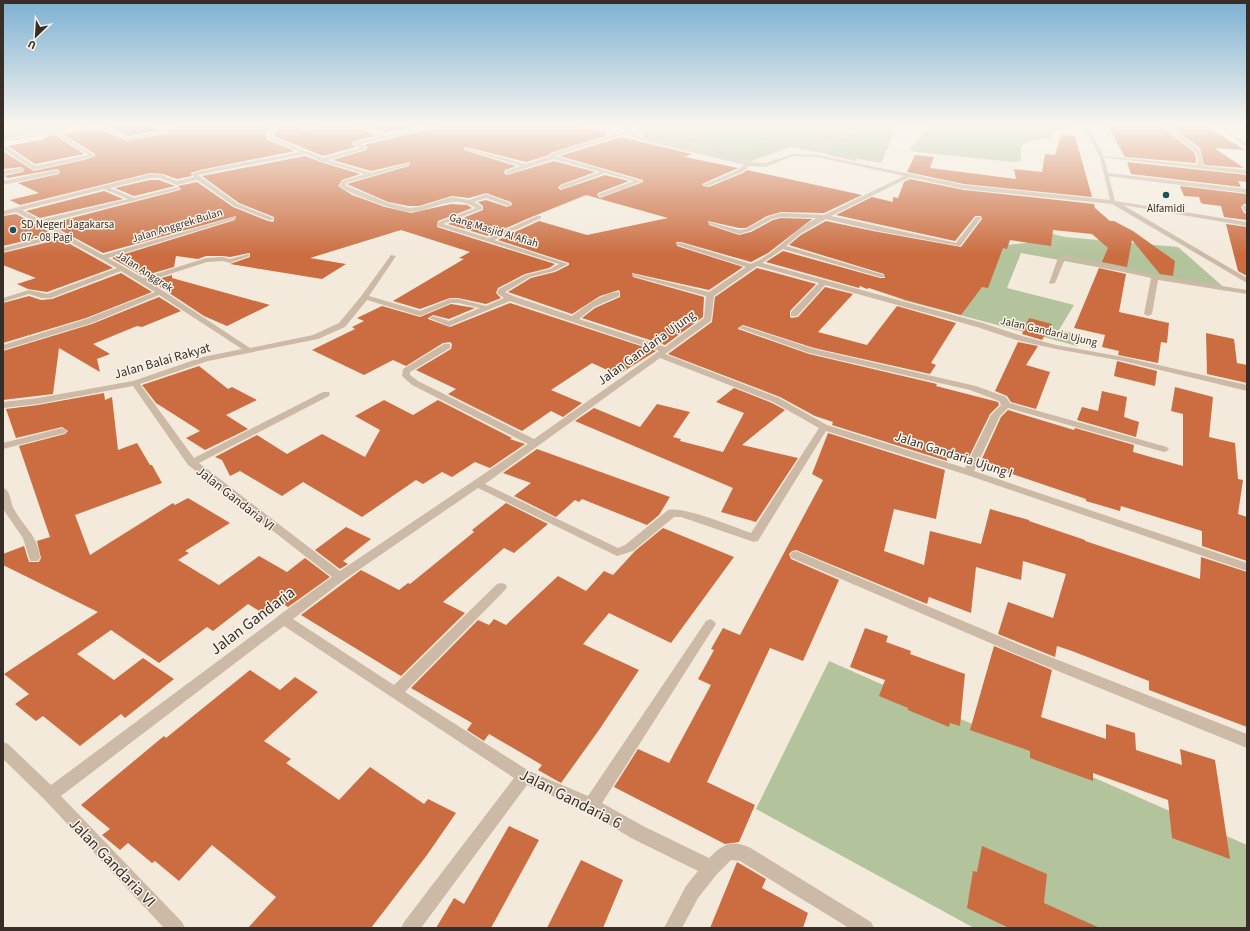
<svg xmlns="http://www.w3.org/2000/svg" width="1250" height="931" font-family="'Source Sans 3',sans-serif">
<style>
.green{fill:#b3c39b}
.building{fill:#cb6d41}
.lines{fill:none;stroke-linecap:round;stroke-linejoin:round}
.minor{fill:#ccbaa7;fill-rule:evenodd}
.tertiary{fill:#ccbaa7;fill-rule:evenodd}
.poi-dot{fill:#1b535b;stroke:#faf3e8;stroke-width:1.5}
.labels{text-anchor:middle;stroke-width:3;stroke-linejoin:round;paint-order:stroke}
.far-poi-label{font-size:11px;fill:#382e28;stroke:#faf3e8}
.far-street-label{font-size:11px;fill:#382e28;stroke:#faf3e8}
.street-label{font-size:13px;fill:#382e28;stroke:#faf3e8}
.near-street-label{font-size:16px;fill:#382e28;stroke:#faf3e8}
</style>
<rect width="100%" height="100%" fill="#f3eadc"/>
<!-- green -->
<path class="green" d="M3 125H81L3 139Z
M637 125H883L896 128 881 163 790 147 749 162 644 139 641 126Z
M930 125H1071L1070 128 1052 132V138C1041 140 1030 138 1021 146V161L1014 162 915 152 909 150Z
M1029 228 1065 237 1178 247 1228 291 1021 253 1007 288 1074 305 1059 330 1082 335 1077 346 903 300 927 242 971 249 1026 243Z
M829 661 1247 845V928H974L756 809Z"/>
<!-- building -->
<path class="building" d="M123 125H149L160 130 188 125H268L270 128 266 134 267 140 295 151 200 170 191 173 192 176 177 179 163 174 150 173 20 205 10 200 39 193 18 183 59 174 60 171 57 169 8 178 4 176 23 172 24 169 21 167 3 169V151L34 171 84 160 95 156V154L63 134 93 129 96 130 102 129 126 141 169 133 166 130 127 136 111 127Z
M275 125H310L298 128 301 131 323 126 324 125H351L376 136 354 141 352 144 356 147 323 156 274 136 277 128Z
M361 125H429L386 133Z
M443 125H572L607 132 602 133 609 135 550 153 549 155 526 162 466 147 463 149 464 150 516 166 505 170 504 173 507 175 554 161 595 172 560 185 558 188 561 190 605 175 629 181 598 193 597 195 600 198 643 182V180L560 156 621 137 692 154 685 157 738 168 702 184 703 186 709 187 743 173 747 170 862 195 824 213 781 212 767 216 746 228H739L708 221 709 225 739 235 751 232 773 220 781 218 812 219 768 253 751 262 681 242H676L677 246 743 267 709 290 632 273 633 277 704 297 703 317 665 345 582 318 595 308 620 297V292L619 290 600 296 572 314 508 292 531 278 555 272 569 265V263L498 240 539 221 587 235 668 218 586 195 529 218 488 236 448 224 483 210V206L478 202 486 200 507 207 512 205 511 202 486 193 469 198 452 196 419 206H409L388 202 347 184 409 166 410 162 371 171 333 160 366 150 368 147 364 145 442 126Z
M1107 125H1159L1194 152 1196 158V163L1125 157Z
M1168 125 1208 127 1245 150 1214 148 1244 168 1204 165 1200 148Z
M55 135 84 154 35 164 8 146 45 139 42 138Z
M1061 135 1075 136 1092 197 964 184 907 172 915 155 934 157 930 168 1016 179 1014 169 1042 172 1045 154 1055 155Z
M305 156 321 162 360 174 342 180 338 186 352 195 385 207 411 213 451 204 467 205 472 208 438 221 437 227 555 264 549 268 525 274 498 288 496 293 501 298 486 304 458 298H450L420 309 393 301 464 259 459 258 470 252 401 230 310 258 346 264 322 279 230 264 250 257V254L249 253 230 257 223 256H206L198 259 176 256 174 267 143 276 112 258 235 220 236 216 103 253 49 224 180 190 181 189 178 186 197 182 233 207 268 221 273 222 274 220V217L239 203 202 176Z
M1127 162 1247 175V182L1238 181 1241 187 1131 174Z
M910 179 964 190 1094 204 1095 208 1110 221H1114L1133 231 1175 261 1173 276 1160 274 1132 240 1127 267 1102 262 1108 248 1092 234 1053 230 1051 246 1010 240 1007 249 1003 248 988 288 982 287 961 315 902 299 869 288 867 289 860 286 859 288 766 262 783 251 880 278H885L884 274 789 245 801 235 826 221 873 231 961 247 982 219 981 216H975L955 241 836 215 872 197 893 202V197L898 198 904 182Z
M150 180H159L175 186 134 196 115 188Z
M1180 186 1246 194 1247 204H1244L1241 207 1244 213 1247 214V220L1224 217 1221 206 1204 204 1201 203 1199 197 1184 196Z
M104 191 123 199 40 218 26 211Z
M16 214 53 234 3 246V216Z
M1226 224 1247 227V276L1238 271Z
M61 239 113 268 47 292 28 289 17 284 36 278 3 265V253Z
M757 268 816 284 790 311V316L791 318 798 317 825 287 853 294 818 332 867 345 897 306 956 323 931 363 936 365 930 374 814 348 743 325 738 328V329L809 354 937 384 936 386 998 402 999 405 990 414 968 459 961 456 959 461 947 458V461L832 425 833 422 815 416 780 397 668 354 712 322 715 297Z
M1099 268 1126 274 1119 312 1169 323 1167 343 1161 342 1158 363 1118 355 1119 351 1102 347 1105 335 1074 328Z
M121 273 152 292 86 318 3 343V303L29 296 41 300 52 299Z
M172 275V278L270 305 227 326 204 316 151 281Z
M159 297 181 311 142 327 137 326 93 344 110 354 97 359 100 372 59 348 53 394 3 400V351L92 324Z
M510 303 656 351 618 375 592 363 551 390 582 403 563 417 551 411 522 431 448 394 456 389 416 370 451 349 452 344 450 342 443 343 406 366 393 360 364 375 312 350 355 329 352 327 364 321 357 318 382 306 420 317 451 304 475 308 449 319 433 315 428 318V319L450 327Z
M1029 318 1052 324 1042 340 1022 334Z
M1206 333 1234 339 1237 363 1247 365V383L1207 374Z
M1018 342 1038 346 1026 365 1050 372 1036 409 1011 402 1007 396 995 391Z
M1117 361 1157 371 1155 386 1114 376Z
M199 366 228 389 232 387 257 400 226 415 248 429 205 450 186 438 200 431 156 403 142 385Z
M1175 387 1213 397 1209 437 1235 443 1238 479 1243 480 1238 514 1247 517V561L1202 546V531L1121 506 1120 511 1086 501V499L980 463 1001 417 1008 410 1074 430 1075 428 1134 445 1133 452 1183 466V414L1171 411Z
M734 388 772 403 785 410 742 445 798 458 756 522 721 512 733 488 575 421 594 408 640 427 657 404 690 412 673 437 681 439 680 441 723 452 744 413 716 402Z
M1102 391 1127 397 1124 417 1139 422 1136 437 1077 420 1082 407 1098 411Z
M104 393 105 400 112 397 118 450 137 443 150 465H152L162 483 75 515 90 555 173 503 175 505 188 498 230 523 185 551 189 553 178 560 219 585 259 556 287 572 305 558 330 577 288 607 282 603 266 615 248 604 213 631 207 627 159 663 111 630 77 654 114 680 143 658 174 679 125 718 121 714 80 746 43 716 36 721 15 704 29 694 4 674 98 612 3 565V554L24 546 29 562H39L41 558 37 541 50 537 19 446 65 434 68 431 62 427 16 438 6 409 38 405Z
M384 400 413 415 438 400 512 438 510 439 525 444 490 468 475 462 452 477 442 472 423 484 416 480 362 517 303 482 282 496 240 471 230 476 222 460 215 457 257 435 287 454 322 434 365 457 380 430 355 416Z
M828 433 945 470 936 519 894 509 884 551 924 565 930 531 981 544 990 509 1029 520V521L1085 540V541L1200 579 1201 557 1247 572V727L1149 690V681L1072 651 1057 646 1055 657 998 634 1008 602 1053 618 1066 574 1023 561 1021 580 976 567 971 613 929 597 927 604 796 550 792 551 789 554 791 559 839 580 803 661 770 648 707 782 755 805 739 842 725 844 614 787 638 749 669 763 711 685 698 679 714 650 711 649 723 628 740 635 823 480 812 474Z
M537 449 670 497 659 515 647 525 582 499 579 502 575 500 556 517 514 496 531 483 503 473Z
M506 503 548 524 514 553 504 548 443 602 465 613 401 676 301 615 361 570 399 590 408 583 410 584 474 532 472 530Z
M346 527 371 539 343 561 348 564 340 569 315 550Z
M663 528 734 557 671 643 609 613 583 644 639 670 599 730 561 783 538 770 542 765 489 734 484 741 467 730 472 723 411 688 478 620 489 625 494 619 506 625 558 576 586 591 604 571 613 575 635 551Z
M865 628 888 636 886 642 911 651 910 654 965 674 960 726 950 723 949 727 908 710V708L879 696 885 680 850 667Z
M994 646 1052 670 1041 717 1106 739V724L1135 733 1136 750 1182 765 1180 749 1215 760 1230 859 1172 838 1168 800 1093 773V781L1030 758V751L970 730Z
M250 670 280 690 295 677 318 692 264 741 291 759 286 763 339 800 370 767 424 804 428 799 456 813 427 855 371 928H248L276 897 212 845 179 881 155 861 152 863 128 843 120 850 102 835 110 829 81 805 164 736 166 738Z
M509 826 539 840 491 928H436L454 898 464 904Z
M982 846 1047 874 1044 903 1100 928H1009L967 908 973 871 977 872Z
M581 860 623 880 603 928H547Z
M737 862 766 879 762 888 808 913 803 928H710Z"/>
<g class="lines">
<!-- minor -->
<path class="minor" d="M99 125H104L127 138 166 131 168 132 126 140Z
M269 125H273L276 128 272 134V137L323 158 360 148 354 144V142L381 137 352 125H357L386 135 435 125H442L360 144 366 147V149L328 160 371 173 409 163V165L346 183 345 185 388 203 409 208 419 207 452 197 469 200 486 194 510 203V205L508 206 486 198 474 202 482 207V209L443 224 488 238 537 216H541V218L494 240 568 264 554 271 530 277 505 292 513 296 572 316C583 308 605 291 619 292V296L594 307 579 319 665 347 704 318 706 296 633 276V274L709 292 746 267 677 245V243H681L751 264C776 254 793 230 817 218L781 217 772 219 750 231 739 234 709 224V222L739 230 746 229 768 217 781 213 824 215 906 175H910V177L831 216 956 243 976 217H980L981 218 960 246 873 230 826 219 800 234 786 246 884 275V277H880L783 249 762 263 983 323 1022 336 1056 345 1123 357 1247 385V391L1123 361 1056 349 1016 340 977 327 825 285 797 316H791V312L819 283 757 266 714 296 711 321 665 354 779 398 827 425 965 468 991 415 1001 405 999 401 970 390 809 353 739 328 743 326 814 349 976 386 1006 397 1010 403 1167 447 1169 449 1167 451 1164 452 1008 408 1000 416 974 471 1247 563V571L964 474 826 431 758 541 754 542 681 517H674L633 551 617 556 478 488 344 580 293 619 394 685 497 584 501 583 505 584 507 587 505 590 405 692 529 771 588 796 706 621 710 619 714 621 716 624 714 627 602 803 643 826 709 858C722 845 730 839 749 847L871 922 874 928H849L740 861 731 860 717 874 698 898 682 928H664L686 886 698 871 631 838 585 810 527 785 421 928H401L404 922 514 778 284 626 61 796 182 922 185 928H164L45 800 3 759V742L8 744 51 785 276 618 278 616 332 577 188 465 133 386 38 404 3 408V402L38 398 133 381 203 357 242 349 159 295 92 323 3 350V345L86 319 155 292 121 271 51 298H41L29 294 3 302V298L29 290 47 294 117 268 61 237 3 252V248L57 234 16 212 3 215V211L150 174 162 175 177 181 194 177 192 174 200 171 300 152 268 139V134L272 128ZM305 154 321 161 365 174 342 181 339 186C350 194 398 212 411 212 437 210 451 193 476 208L439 222 438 226 559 264 550 269 526 275 499 289 497 293 504 298 486 306 458 299H450L420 311 369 296 396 256 391 255 362 295 339 323 313 335 250 348 148 281 207 262 223 261 230 263 249 256V254L230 259 223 257 206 258 143 278 108 258 235 219V217L103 255 45 223 180 189 177 187 134 198 110 188 150 178H159L177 185 197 180 234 206 269 220H273V218L238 204 198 175ZM104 189 128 199 40 220 22 210ZM367 300 420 316 451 303H458L480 308 449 321 433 316 429 318 449 326 510 301 659 351 534 439 418 381 410 375V372L450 348V344H444L403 369 402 376 412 385 528 444 340 571 199 463 329 396 330 394 329 392H323L194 458 140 384 208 361 318 339 345 327ZM660 358 773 402 819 428 751 533C734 527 684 506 668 510L625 545 618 548 485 484Z
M316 125H323L301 130 299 129Z
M685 125H691L707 129 730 125 681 140 729 151 821 125H827L729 153 675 141V139L682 135 701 130Z
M867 125H872L823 147 832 153 856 159V161L828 155 819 149 818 145Z
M1160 125H1165L1199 149 1202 158 1203 166 1247 170V174L1100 157 1102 156 1197 165 1198 158 1195 151Z
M1217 125H1221L1247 144V147Z
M630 130 632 132 555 156 642 181 601 197 598 195 599 194 634 181 605 173 562 189 560 188V186L600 172 554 159 508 174 506 173V171L521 166 464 149 466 148 526 164 551 156 550 154Z
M56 131 94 155 84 159 34 170 3 149V146H5L35 166 88 155 54 133Z
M747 163 752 164 742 172 708 186 703 185 738 170Z
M21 168 23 169V171L3 175V171Z
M57 170 59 171V173L3 185V181Z
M1108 173 1247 189V193L1106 176V174Z
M1245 205 1247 206V213L1245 212 1242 207Z
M1065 255 1155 275 1247 290V294L1158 280 1152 314 1148 316 1144 314 1151 278 1065 259 1055 283 1050 284 1049 283 1058 258Z
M62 428 67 431 65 433 3 449V443Z
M3 488C11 490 10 502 14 509 23 526 39 537 40 558L38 561H30L23 538 3 509Z
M796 551 1025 647 1247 734V748L1016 654 792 558 790 555 792 552Z"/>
<!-- tertiary -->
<path class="tertiary" d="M96 125H105L3 142V140Z
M620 125 630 126 632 130 641 137 749 162 765 163 793 154 817 155 964 185 1110 200 1100 157 1083 125H1087L1104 157 1115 201 1247 222V226L1123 205 1247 278V283L1112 204 964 189 817 157 793 156 765 167 749 166 637 139C631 134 626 129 620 125Z"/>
</g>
<!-- sky -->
<linearGradient id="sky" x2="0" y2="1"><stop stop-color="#7bb0d2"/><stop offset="0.49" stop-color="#faf6ef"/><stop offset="1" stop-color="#faf6ef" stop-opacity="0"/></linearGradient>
<rect width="1250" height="255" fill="url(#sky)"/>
<!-- markers -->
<g class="poi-dot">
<circle cx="1166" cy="195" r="4"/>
<circle cx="13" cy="230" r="4"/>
</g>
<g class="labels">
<!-- far-poi labels -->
<g class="far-poi-label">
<text x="1166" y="212">Alfamidi</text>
<text x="21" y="228" text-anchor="start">SD Negeri Jagakarsa<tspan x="21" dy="13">07 - 08 Pagi</tspan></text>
</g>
<!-- far-street labels -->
<g class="far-street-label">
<text transform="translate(177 225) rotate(-17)" y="4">Jalan Anggrek Bulan</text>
<text transform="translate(494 230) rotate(17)" y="4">Gang Masjid Al Afiah</text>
<text transform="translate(145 271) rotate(33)" y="4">Jalan Anggrek</text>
<text transform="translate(1049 331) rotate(13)" y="4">Jalan Gandaria Ujung</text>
</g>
<!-- street labels -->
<g class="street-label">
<text transform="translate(646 347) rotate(-36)" y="5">Jalan Gandaria Ujung</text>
<text transform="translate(162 360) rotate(-16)" y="5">Jalan Balai Rakyat</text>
<text transform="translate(954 454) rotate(18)" y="5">Jalan Gandaria Ujung I</text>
<text transform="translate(236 498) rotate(38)" y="5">Jalan Gandaria VI</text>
</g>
<!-- near-street labels -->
<g class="near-street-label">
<text transform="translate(252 620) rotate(-37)" y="6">Jalan Gandaria</text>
<text transform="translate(571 798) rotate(27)" y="6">Jalan Gandaria 6</text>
<text transform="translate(113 862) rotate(46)" y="6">Jalan Gandaria VI</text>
</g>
</g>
<!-- border -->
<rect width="1250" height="931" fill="none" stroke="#382e28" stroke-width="8"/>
<!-- north arrow -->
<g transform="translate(36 36) rotate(205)" stroke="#faf3e8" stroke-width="3" paint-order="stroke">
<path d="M0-3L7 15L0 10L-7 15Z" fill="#382e28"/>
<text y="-6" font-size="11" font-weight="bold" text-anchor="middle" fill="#382e28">U</text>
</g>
</svg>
